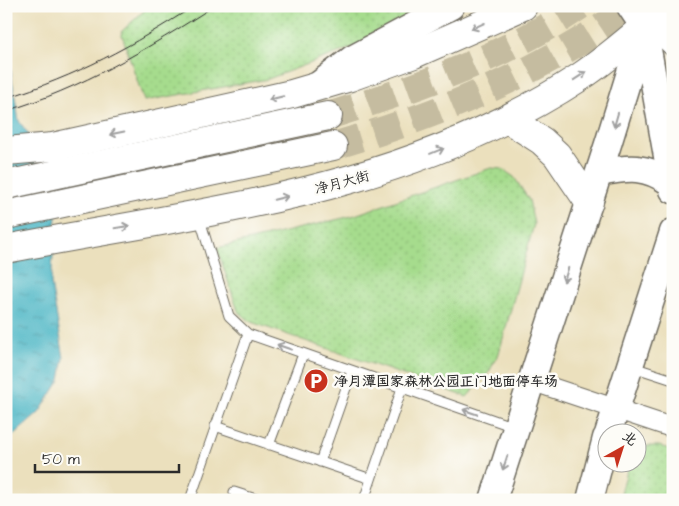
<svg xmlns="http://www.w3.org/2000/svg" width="679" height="506" font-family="'Architects Daughter','LXGW WenKai TC',sans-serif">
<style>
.park{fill:url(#park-dots);stroke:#68845c}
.water{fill:url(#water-ripples);stroke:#3a7078}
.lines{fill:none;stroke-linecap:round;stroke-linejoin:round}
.highway-tunnel{stroke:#c5bca0;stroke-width:28;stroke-dasharray:28 14;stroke-linecap:butt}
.lane-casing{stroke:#6e6a5e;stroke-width:11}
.street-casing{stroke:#6e6a5e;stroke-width:21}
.secondary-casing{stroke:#6e6a5e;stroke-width:29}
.primary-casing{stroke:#6e6a5e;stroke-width:30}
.highway-casing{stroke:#6e6a5e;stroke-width:30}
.lane{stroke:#fff;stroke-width:9}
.street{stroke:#fff;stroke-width:19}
.secondary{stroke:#fff;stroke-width:26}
.primary{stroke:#fff;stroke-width:28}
.highway{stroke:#fff;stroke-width:28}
.tram{stroke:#2b2b2b;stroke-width:1}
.oneway{stroke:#a0a0a0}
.labels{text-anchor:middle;stroke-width:5;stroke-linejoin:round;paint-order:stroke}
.street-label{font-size:14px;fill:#2b2b2b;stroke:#fdfcf7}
.poi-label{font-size:14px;font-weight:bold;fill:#2b2b2b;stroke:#fdfcf7;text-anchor:start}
</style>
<defs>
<pattern id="park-dots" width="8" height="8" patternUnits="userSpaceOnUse" patternTransform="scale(1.25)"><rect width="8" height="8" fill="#a6dc8d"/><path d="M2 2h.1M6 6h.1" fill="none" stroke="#8fbd7a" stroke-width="1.8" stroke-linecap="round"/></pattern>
<pattern id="water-ripples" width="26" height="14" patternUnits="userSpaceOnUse" patternTransform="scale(1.25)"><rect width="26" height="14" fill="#48b5c5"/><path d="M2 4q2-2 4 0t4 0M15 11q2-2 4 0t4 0" fill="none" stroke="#3c93a0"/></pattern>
</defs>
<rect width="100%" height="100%" fill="#fdfcf7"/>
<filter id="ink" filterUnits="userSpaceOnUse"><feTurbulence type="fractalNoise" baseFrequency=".02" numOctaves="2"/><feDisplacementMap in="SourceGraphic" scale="10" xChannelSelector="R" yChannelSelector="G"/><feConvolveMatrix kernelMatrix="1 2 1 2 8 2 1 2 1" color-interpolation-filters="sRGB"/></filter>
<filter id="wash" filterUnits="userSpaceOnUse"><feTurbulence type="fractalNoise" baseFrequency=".0096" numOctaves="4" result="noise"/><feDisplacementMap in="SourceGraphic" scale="20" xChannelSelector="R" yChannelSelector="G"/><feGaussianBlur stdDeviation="1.12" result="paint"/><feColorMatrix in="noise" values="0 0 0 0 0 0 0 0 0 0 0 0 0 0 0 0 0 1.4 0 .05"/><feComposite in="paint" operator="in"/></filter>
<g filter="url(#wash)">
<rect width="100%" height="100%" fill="#ebe0bd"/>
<!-- park -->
<path class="park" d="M149 6H443L399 30 268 79 144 101 121 32Z
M491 168 502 169 514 177 529 200 534 224 499 353 489 372 467 397 251 322 238 311 217 248 352 216Z
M645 446H659L673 450V500H619L629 464H636L637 451Z"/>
<!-- water -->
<path class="water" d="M6 43 19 121 59 178 51 283 64 358 60 380 39 413 6 442Z"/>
</g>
<g filter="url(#ink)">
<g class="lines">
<!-- highway-tunnel -->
<path class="highway-tunnel" d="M328 116C416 88 503 58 580 6
M333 146C439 115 543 72 632 6"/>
<defs>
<path id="lane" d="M654 35 673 54
M199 216 229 316 248 334 514 427
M633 367 673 380
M215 426 371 479
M269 445 303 354
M320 462 352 371
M234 492 259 500
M190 500 248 334
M364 500 402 388"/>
<path id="street" d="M644 27 673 37
M532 381 673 428"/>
<path id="secondary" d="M630 6 644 27 673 190
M317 86 352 59 451 6
M599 173C629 167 646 165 671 183
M608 434 673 232
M493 500 609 141 647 17
M590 500 606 438"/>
<path id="primary" d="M508 119 542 141 557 155 589 202
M6 151 53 147 292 94 350 77 414 54 523 6
M6 249C209 210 402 193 580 77 612 56 640 30 669 6"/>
<path id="highway" d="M6 185 328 116
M6 215 333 146"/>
</defs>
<!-- lane casing -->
<use href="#lane" class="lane-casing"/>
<!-- street casing -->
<use href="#street" class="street-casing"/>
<!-- secondary casing -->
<use href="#secondary" class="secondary-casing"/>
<!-- primary casing -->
<use href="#primary" class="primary-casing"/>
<!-- highway casing -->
<use href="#highway" class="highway-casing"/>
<!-- lane -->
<use href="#lane" class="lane"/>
<!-- street -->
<use href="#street" class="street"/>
<!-- secondary -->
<use href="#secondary" class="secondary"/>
<!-- primary -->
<use href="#primary" class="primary"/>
<!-- highway -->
<use href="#highway" class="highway"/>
<!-- tram -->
<path class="tram" d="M6 98C77 76 132 46 194 6
M6 111C81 89 149 48 214 6"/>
</g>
<!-- one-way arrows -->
<defs><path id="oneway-shaft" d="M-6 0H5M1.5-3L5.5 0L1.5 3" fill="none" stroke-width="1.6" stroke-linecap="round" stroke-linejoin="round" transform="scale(1.25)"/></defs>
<g class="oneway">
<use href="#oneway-shaft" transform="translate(478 26) rotate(156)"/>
<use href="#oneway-shaft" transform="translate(580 76) rotate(-33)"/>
<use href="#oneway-shaft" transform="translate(276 98) rotate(167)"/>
<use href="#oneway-shaft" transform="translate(616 120) rotate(106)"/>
<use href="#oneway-shaft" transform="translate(117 133) rotate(168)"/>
<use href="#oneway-shaft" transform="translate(437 151) rotate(-22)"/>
<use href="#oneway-shaft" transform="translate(281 198) rotate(-14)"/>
<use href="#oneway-shaft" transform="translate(122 227) rotate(-9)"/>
<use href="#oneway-shaft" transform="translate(566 275) rotate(108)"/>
<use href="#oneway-shaft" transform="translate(284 347) rotate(-161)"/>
<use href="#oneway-shaft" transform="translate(470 412) rotate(-161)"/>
<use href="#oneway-shaft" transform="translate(505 463) rotate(108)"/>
</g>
</g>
<!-- icons -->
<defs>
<symbol id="parking-disc" viewBox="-11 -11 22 22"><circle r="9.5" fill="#c8321e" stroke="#fdfcf7"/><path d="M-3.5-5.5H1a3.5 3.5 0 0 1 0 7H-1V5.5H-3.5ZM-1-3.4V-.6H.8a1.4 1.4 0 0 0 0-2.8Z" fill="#fff"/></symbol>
</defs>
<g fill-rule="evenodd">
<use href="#parking-disc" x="302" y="367" width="28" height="28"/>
</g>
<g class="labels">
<!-- street labels -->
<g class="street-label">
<text transform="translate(342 182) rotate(-15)" y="5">净月大街</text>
</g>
<!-- poi labels -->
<g class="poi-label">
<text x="334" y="386">净月潭国家森林公园正门地面停车场</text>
</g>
</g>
<!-- margin -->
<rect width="679" height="506" fill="none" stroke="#fdfcf7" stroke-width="25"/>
<!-- north arrow -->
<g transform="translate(622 448) rotate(39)"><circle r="24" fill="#fdfcf7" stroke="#a9a8a5"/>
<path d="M0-4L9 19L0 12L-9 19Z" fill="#c8321e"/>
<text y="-8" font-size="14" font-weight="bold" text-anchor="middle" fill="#2b2b2b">北</text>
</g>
<!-- scale -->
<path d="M35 464v8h144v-8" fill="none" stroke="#2b2b2b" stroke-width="2.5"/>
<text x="42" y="464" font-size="15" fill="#2b2b2b" stroke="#fdfcf7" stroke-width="4" paint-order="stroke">50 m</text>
</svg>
